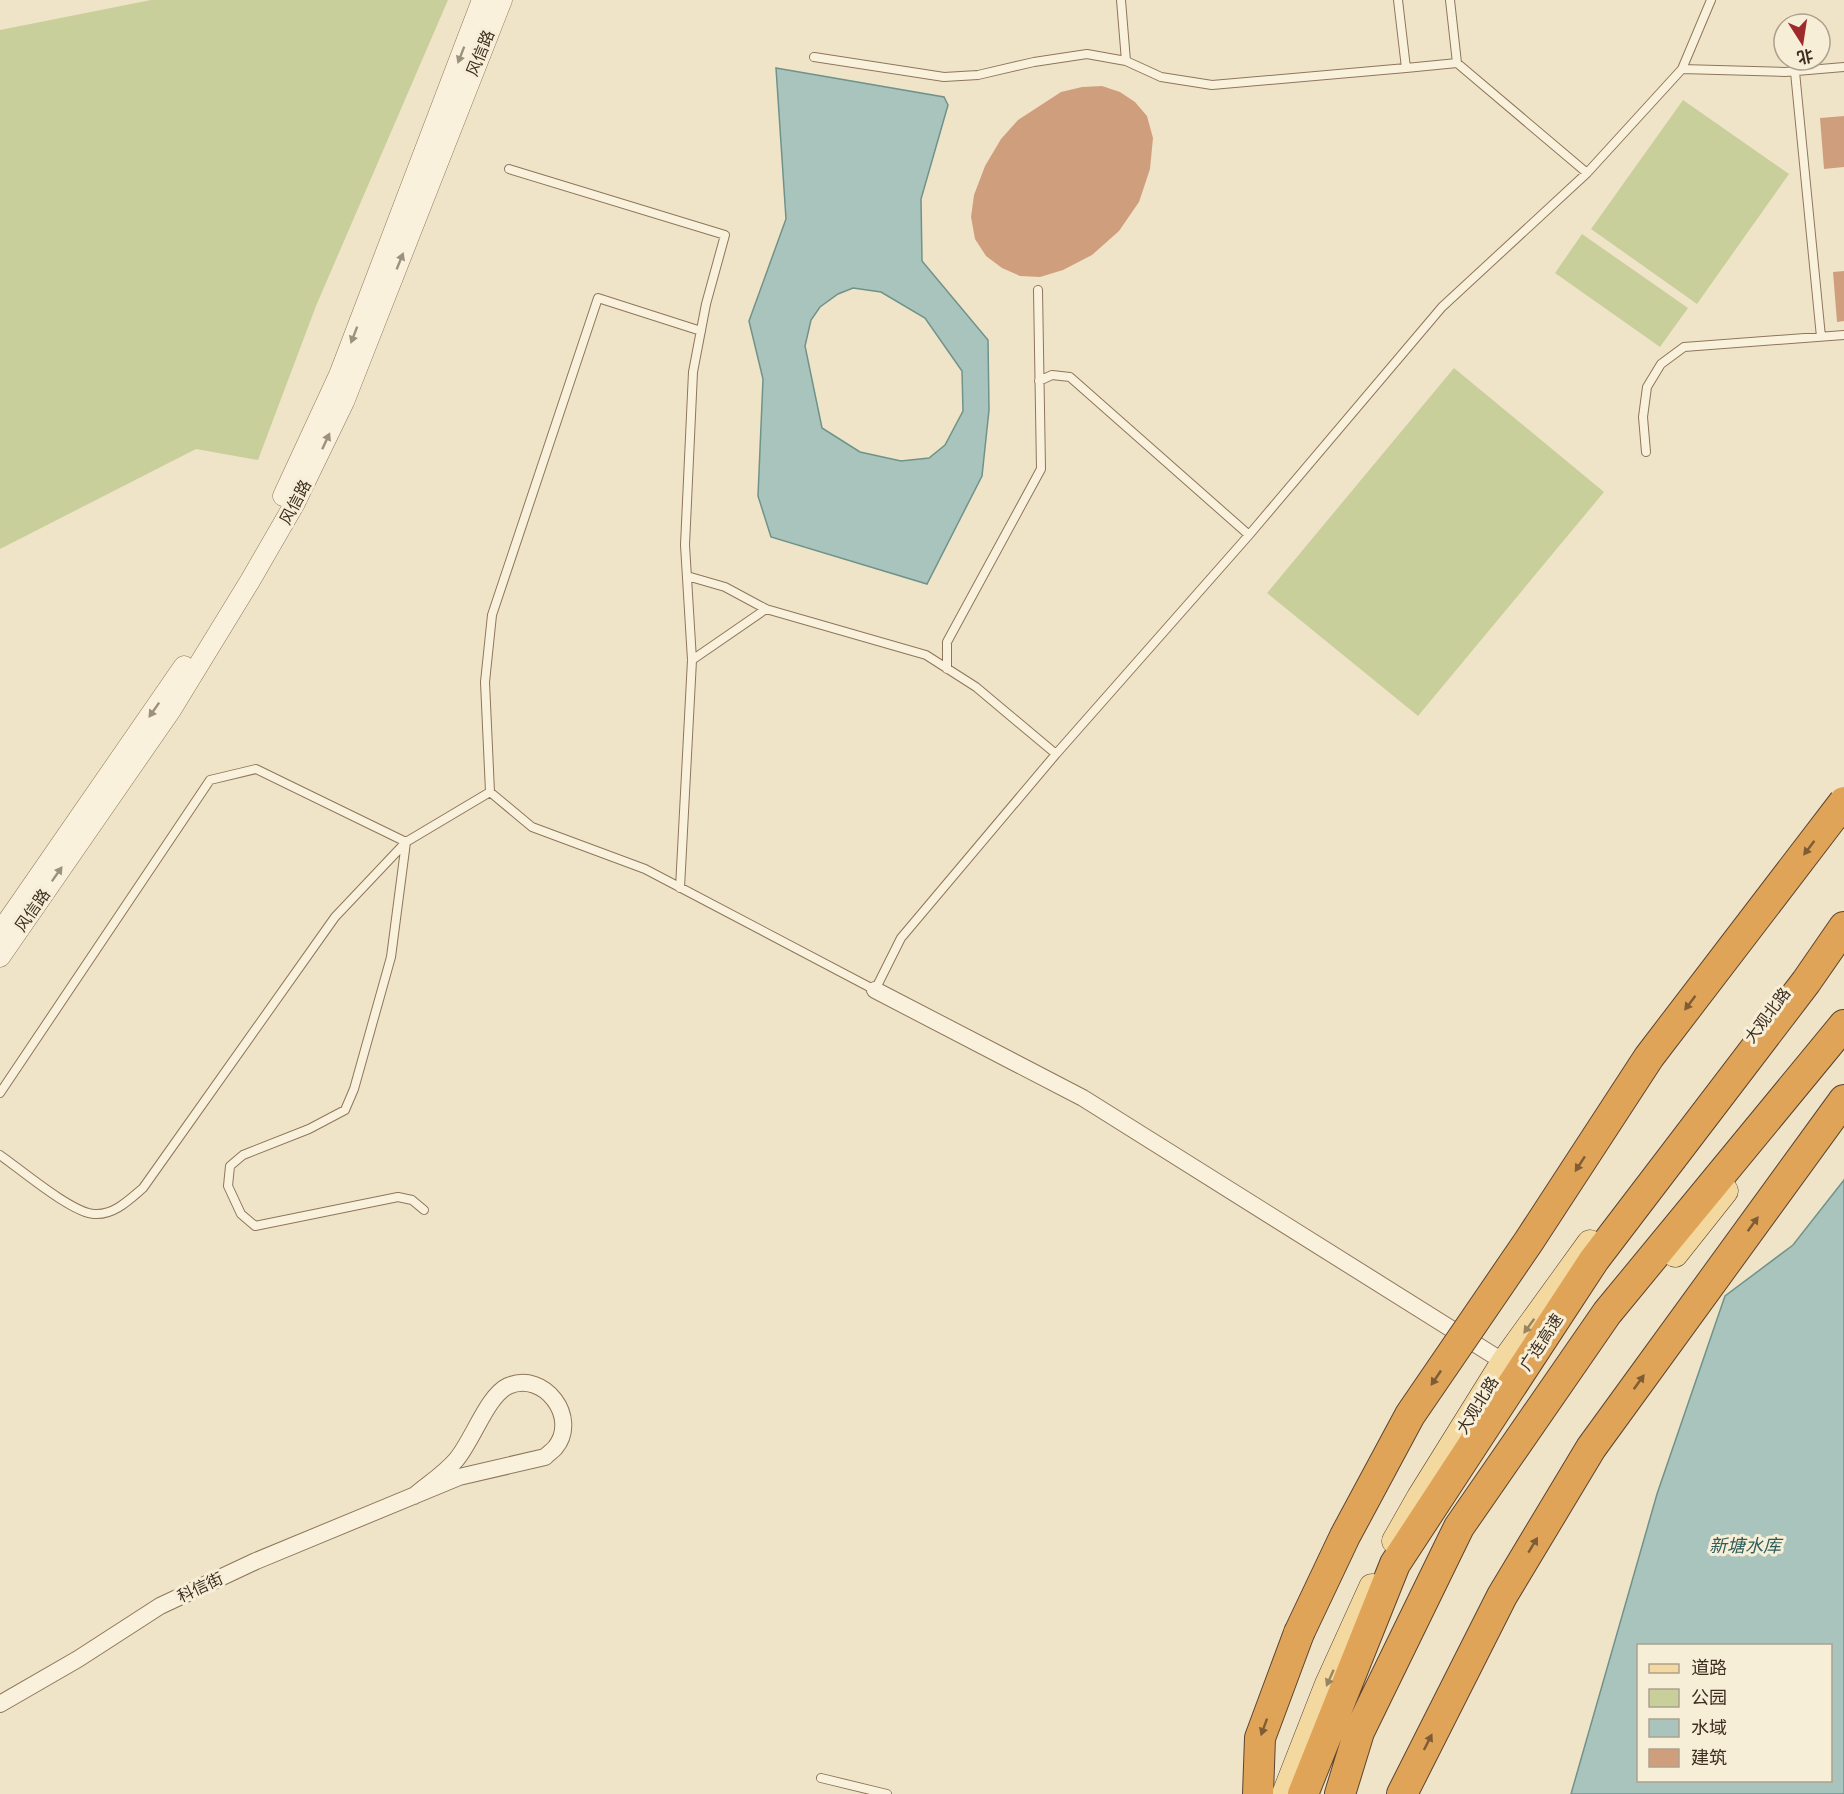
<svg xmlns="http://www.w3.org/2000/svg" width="1844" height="1794" font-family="'Noto Serif','Noto Sans SC',serif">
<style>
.green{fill:#c9cf9b}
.water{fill:#a9c4bc;stroke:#6f938a;stroke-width:1.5;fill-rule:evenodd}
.building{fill:#cf9f7d}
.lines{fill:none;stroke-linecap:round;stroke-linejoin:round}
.service-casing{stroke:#8d765c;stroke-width:10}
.minor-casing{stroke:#8d765c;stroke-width:18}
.tertiary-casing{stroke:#8d765c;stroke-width:21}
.primary-casing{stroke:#5b4430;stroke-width:27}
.motorway-casing{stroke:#5b4430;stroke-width:32}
.service{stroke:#faf1dc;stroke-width:8}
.minor{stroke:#faf1dc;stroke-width:16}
.tertiary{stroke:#faf1dc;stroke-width:20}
.primary{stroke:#f3d9a0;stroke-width:26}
.motorway{stroke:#e0a458;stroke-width:30}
.motorway-bridge-casing{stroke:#5b4430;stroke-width:32;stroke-linecap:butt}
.motorway-bridge{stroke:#e0a458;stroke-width:30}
.oneway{fill:#9c907e}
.oneway2{fill:#7e5d36}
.oneway3{fill:#988460}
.labels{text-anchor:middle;stroke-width:6;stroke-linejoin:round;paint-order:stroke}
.street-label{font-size:16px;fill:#3d2e20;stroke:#f7eed8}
.water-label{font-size:18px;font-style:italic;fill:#2f5d5a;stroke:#f7eed8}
</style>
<rect width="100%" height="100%" fill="#f0e4c8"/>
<!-- green -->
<path class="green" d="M151 0H448L316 306 258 460 196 449 0 549V30Z
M1683 100 1789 174 1697 304 1591 229Z
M1582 234 1688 308 1660 347 1555 273Z
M1454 368 1604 492 1418 716 1267 593Z"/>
<!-- water -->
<path class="water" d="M776 68 944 97 948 105 921 199 922 261 988 340 989 410 982 476 927 584 771 537 758 496 763 379 749 321 786 219ZM853 288 881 292 925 318 962 371 963 411 945 445 929 458 901 461 860 452 822 428 805 346 811 320 820 307 838 294Z
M1844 1180V1794H1571L1657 1494 1725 1296 1793 1245ZM1638 1646H1830V1780H1638Z"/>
<!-- building -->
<path class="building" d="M1102 86 1120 92 1135 102 1147 116 1153 138 1150 169 1139 202 1119 231 1092 255 1063 270 1040 277 1020 276 1002 268 986 256 975 239 971 217 974 195 985 166 1001 139 1018 120 1061 92 1082 87Z
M1844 116V167L1824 169 1820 118Z
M1844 271V321L1837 322 1833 272Z"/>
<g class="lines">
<defs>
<path id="service" d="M1121 0 1126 61
M1398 0 1406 68 1457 63
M1450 0 1457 63 1587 173
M814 57 944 77 978 75 1034 62 1087 54 1126 61 1161 77 1212 85 1406 68
M1682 69 1711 0
M1795 72 1821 337
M509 169 725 235 706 304 693 372 685 545 692 660 680 888
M701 331 598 298 492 615 485 682 490 792 532 827 645 869 875 990 901 938 1056 754 1249 535 1442 307 1587 173 1682 69 1785 72 1844 67
M1039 381 1052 375 1070 377 1249 535
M1646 452 1643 417 1647 387 1661 364 1684 347 1844 335
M687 576 725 587 766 609 926 655 976 687 1056 754
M692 660 766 609
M947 669V642L1041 469 1038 290
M406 842 391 957 354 1089 345 1110 309 1129 243 1155 230 1166 228 1186 241 1214 255 1226 398 1197 412 1200 424 1210
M0 1093 210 780 256 769 406 842
M0 1155C20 1169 73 1214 95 1214 114 1215 129 1200 143 1188L335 917 406 842 490 792
M821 1778 887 1794"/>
<path id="minor" d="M875 990 1083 1098 1504 1362
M0 1704 78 1659 160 1606 256 1561 459 1477 545 1457C548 1454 552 1451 555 1448 580 1418 544 1370 508 1386 487 1396 473 1440 456 1460 444 1474 428 1484 414 1496"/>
<path id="tertiary" d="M283 496 339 375 482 0
M0 932 184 666
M0 957 171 710 250 581 295 503 344 402 502 0"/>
<path id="primary" d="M1675 1254 1725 1191
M1395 1541 1420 1497 1504 1362 1590 1243
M1285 1794 1328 1684 1372 1587"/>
<path id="motorway" d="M1258 1794 1260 1738 1299 1633
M1303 1794 1395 1564 1594 1260 1806 982 1844 927
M1340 1794 1359 1732 1459 1527 1607 1313 1844 1025
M1402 1794 1502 1596 1591 1448 1844 1100"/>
</defs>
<!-- service casing -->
<use href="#service" class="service-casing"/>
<!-- minor casing -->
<use href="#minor" class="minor-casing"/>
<!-- tertiary casing -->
<use href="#tertiary" class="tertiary-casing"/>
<!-- primary casing -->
<use href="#primary" class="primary-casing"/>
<!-- motorway casing -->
<use href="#motorway" class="motorway-casing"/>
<!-- service -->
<use href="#service" class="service"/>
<!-- minor -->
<use href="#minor" class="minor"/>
<!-- tertiary -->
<use href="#tertiary" class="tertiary"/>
<!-- primary -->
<use href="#primary" class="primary"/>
<!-- motorway -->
<use href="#motorway" class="motorway"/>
<defs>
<path id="motorway-bridge" d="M1299 1633 1345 1536 1410 1415 1529 1241 1649 1057 1844 802"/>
</defs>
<!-- motorway-bridge casing -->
<use href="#motorway-bridge" class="motorway-bridge-casing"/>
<!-- motorway-bridge -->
<use href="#motorway-bridge" class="motorway-bridge"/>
</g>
<!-- one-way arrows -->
<defs><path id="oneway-solid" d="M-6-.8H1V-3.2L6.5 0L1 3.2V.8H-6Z" transform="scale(1.5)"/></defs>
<g class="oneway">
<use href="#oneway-solid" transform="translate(461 55) rotate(111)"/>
<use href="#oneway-solid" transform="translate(400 261) rotate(-68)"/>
<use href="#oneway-solid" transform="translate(354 335) rotate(111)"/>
<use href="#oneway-solid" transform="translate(326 441) rotate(-65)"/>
<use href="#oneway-solid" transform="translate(154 710) rotate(125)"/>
<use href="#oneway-solid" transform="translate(57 874) rotate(-55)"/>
</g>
<g class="oneway2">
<use href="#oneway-solid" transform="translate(1809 848) rotate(127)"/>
<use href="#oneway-solid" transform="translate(1690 1003) rotate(127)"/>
<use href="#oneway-solid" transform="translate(1580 1164) rotate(123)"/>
<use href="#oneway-solid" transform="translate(1753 1224) rotate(-54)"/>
<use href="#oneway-solid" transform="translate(1436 1378) rotate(124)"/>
<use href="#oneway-solid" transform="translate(1639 1382) rotate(-54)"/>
<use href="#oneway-solid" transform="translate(1533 1545) rotate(-59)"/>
<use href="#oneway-solid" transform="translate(1264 1727) rotate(110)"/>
<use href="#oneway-solid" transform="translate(1428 1742) rotate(-63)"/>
</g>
<g class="oneway3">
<use href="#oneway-solid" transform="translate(1529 1326) rotate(126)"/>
<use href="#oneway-solid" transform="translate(1330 1678) rotate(114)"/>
</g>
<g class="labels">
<!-- street labels -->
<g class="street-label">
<text transform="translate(480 53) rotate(-68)" y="6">风信路</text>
<text transform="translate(295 502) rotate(-62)" y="6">风信路</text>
<text transform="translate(32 910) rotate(-55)" y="6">风信路</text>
<text transform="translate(1767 1015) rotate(-53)" y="6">大观北路</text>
<text transform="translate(1541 1342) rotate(-57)" y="6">广连高速</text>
<text transform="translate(1477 1405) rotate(-58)" y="6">大观北路</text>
<text transform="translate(200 1587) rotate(-25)" y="6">科信街</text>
</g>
<!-- water labels -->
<g class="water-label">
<text x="1745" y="1552">新塘水库</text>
</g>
</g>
<!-- legend -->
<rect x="1637" y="1644" width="195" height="138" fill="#f7eed8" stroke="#ada18e" stroke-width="1.5"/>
<rect x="1649" y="1664" width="30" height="9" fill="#f3d9a0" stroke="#ada18e" stroke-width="1.5"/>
<text x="1691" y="1674" font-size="18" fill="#3d2e20">道路</text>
<rect x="1649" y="1689" width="30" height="18" fill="#c9cf9b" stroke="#ada18e" stroke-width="1.5"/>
<text x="1691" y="1704" font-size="18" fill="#3d2e20">公园</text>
<rect x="1649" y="1719" width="30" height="18" fill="#a9c4bc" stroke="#ada18e" stroke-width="1.5"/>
<text x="1691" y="1734" font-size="18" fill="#3d2e20">水域</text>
<rect x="1649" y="1749" width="30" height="18" fill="#cf9f7d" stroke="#ada18e" stroke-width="1.5"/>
<text x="1691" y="1764" font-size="18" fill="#3d2e20">建筑</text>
<!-- north arrow -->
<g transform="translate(1802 42) rotate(168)"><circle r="28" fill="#f7eed8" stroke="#ada18e" stroke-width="1.5"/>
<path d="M0-4.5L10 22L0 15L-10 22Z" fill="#9e2a2b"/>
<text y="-9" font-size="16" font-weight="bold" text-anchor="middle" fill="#3d2e20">北</text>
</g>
</svg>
